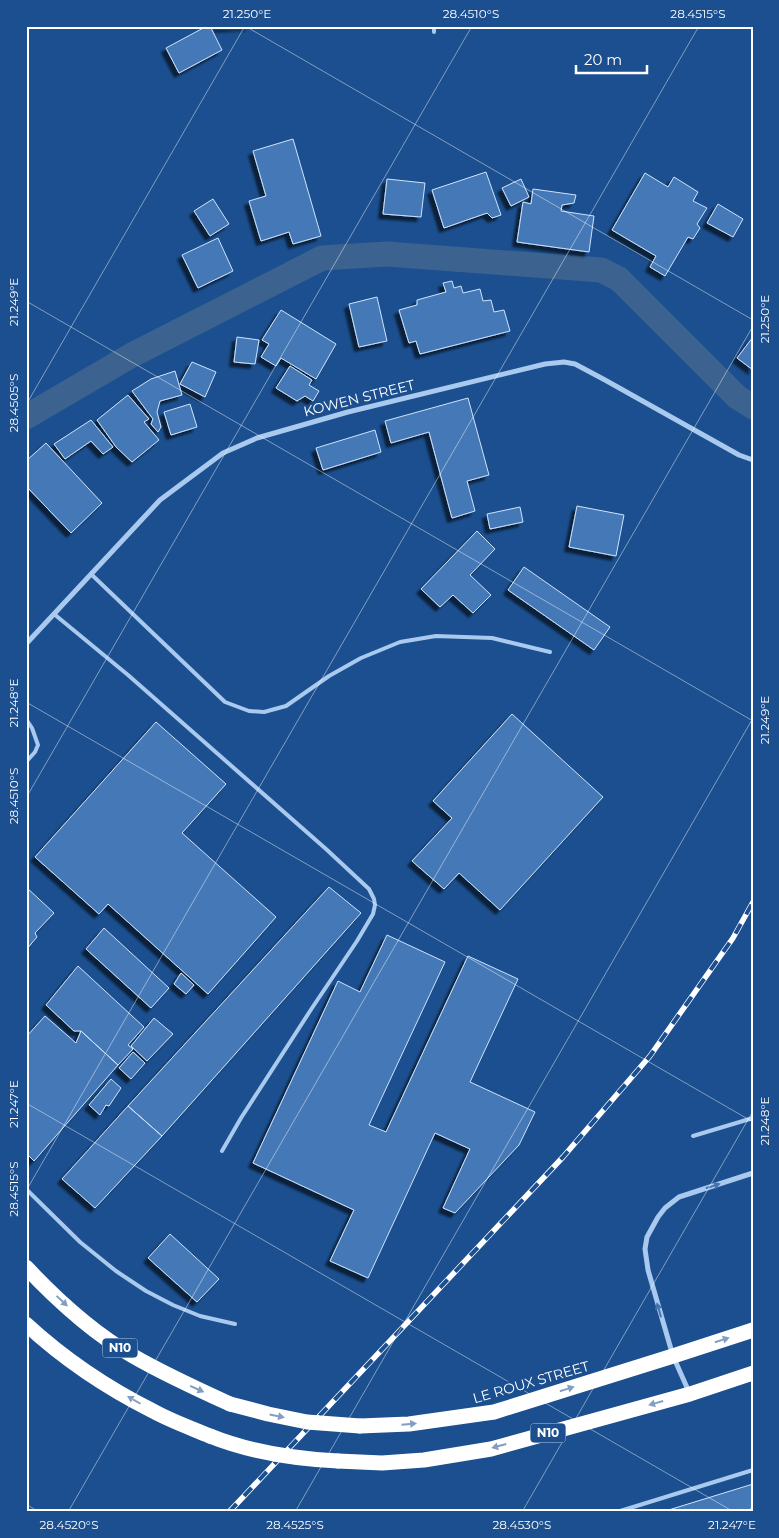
<svg xmlns="http://www.w3.org/2000/svg" width="779" height="1538" font-family="Montserrat,sans-serif">
<style>
.lines{fill:none;stroke-linecap:round;stroke-linejoin:round}
.canal{stroke:#3c6290;stroke-width:25}
.building{fill:#4478b7;stroke:#cfe3fa;filter:url(#shadow)}
.lane{stroke:#a9c9ee;stroke-width:4}
.street{stroke:#a9c9ee;stroke-width:5}
.highway{stroke:#fff;stroke-width:15}
.rail-casing{stroke:#fff;stroke-width:5.5}
.rail{stroke:#1b4f8f;stroke-width:4;stroke-dasharray:11;stroke-linecap:butt}
.highway-bridge{stroke:#fff;stroke-width:15}
.oneway{fill:#4674ac}
.oneway2{fill:#829ec1}
.ticks{fill:none;stroke:#fff;stroke-width:1;stroke-opacity:0.45}
.labels{text-anchor:middle;stroke-width:4.5;stroke-linejoin:round;paint-order:stroke}
.shield{fill:#1b4f8f;stroke:#bbcadd;stroke-width:1}
.shield-label{font-size:12px;font-weight:bold;fill:#fff}
.street-label{font-size:14px;fill:#fff;stroke:#1b4f8f}
.neatline{fill:none;stroke:#fff;stroke-width:2}
.ticks-label{font-size:12px;text-anchor:middle;fill:#fff}
</style>
<defs>
<filter id="shadow"><feDropShadow dx="-4.5" dy="4.5" stdDeviation="1" flood-color="#0009"/></filter>
</defs>
<rect width="100%" height="100%" fill="#1b4f8f"/>
<g class="lines">
<!-- canal -->
<path class="canal" d="M26 417 132 355 322 258 387 254 601 270 619 279 737 397 753 407"/>
</g>
<!-- building -->
<path class="building" d="M207 26H210L222 50 179 73 166 48Z
M217 26H250L217 28Z
M293 139 321 236 293 244 289 232 261 241 249 201 266 196 253 151Z
M486 172 501 215 492 218 487 213 444 228 432 190Z
M645 173 668 187 674 177 698 192 693 201 707 208 697 224 700 228 693 239 688 237 665 276 650 267 656 256 612 230Z
M387 179 425 183 421 217 383 214Z
M521 179 529 197 511 206 502 188Z
M533 189 576 195 574 203 562 205 561 211 594 216 589 252 517 242 523 202 531 204Z
M213 199 229 224 210 236 194 211Z
M718 204 743 219 733 237 707 223Z
M218 238 233 271 198 288 182 255Z
M452 281 454 288 461 286 463 293 480 289 483 301 491 300 494 312 504 310 510 331 420 354 416 341 409 343 399 310 417 305V300L446 292 443 283Z
M377 297 387 341 359 347 349 304Z
M281 310 336 344 316 379 281 358 276 366 261 357 269 344 262 340Z
M237 337 259 340 255 364 234 362Z
M753 337V370L737 358Z
M192 362 216 372 205 397 180 384Z
M290 366 312 380 309 385 319 391 313 401 305 396 297 401 276 388Z
M175 371 182 395 160 401 157 412 161 427 158 432 151 424 153 419 132 391 151 379Z
M128 395 149 419 144 422 159 440 132 462 116 447 97 420Z
M468 398 489 475 467 481 475 511 452 518 429 432 391 443 385 421Z
M190 404 197 427 171 435 164 412Z
M91 420 113 447 103 454 91 441 65 459 54 444Z
M375 430 381 452 323 470 316 448Z
M46 443 102 503 71 533 26 486V461Z
M577 506 624 515 616 556 569 547Z
M520 507 523 522 490 529 487 514Z
M477 531 495 549 470 575 491 595 473 613 453 595 440 607 421 589Z
M524 567 610 627 594 650 508 590Z
M512 714 603 797 500 910 459 873 444 889 412 861 452 818 433 801Z
M156 722 226 784 182 833 276 917 208 994 108 904 99 914 35 857Z
M26 887 54 913 35 933 37 937 26 950Z
M329 887 361 913 162 1136 128 1106Z
M104 928 169 988 151 1008 86 949Z
M387 935 445 962 369 1125 386 1132 468 956 518 979 470 1082 535 1112 519 1145 455 1213 443 1208 470 1149 435 1133 368 1278 330 1261 354 1210 253 1163 338 981 360 992Z
M78 966 144 1027 128 1045 133 1049 118 1065 81 1031H74L46 1005Z
M181 973 194 985 186 994 174 984Z
M45 1016 76 1043 81 1031 118 1065 34 1161 26 1153V1037Z
M154 1018 173 1034 147 1061 131 1046Z
M133 1052 145 1063 131 1079 119 1068Z
M111 1079 121 1088 109 1106 106 1105 100 1115 89 1105Z
M128 1106 162 1136 95 1208 62 1179Z
M170 1234 219 1279 197 1302 148 1258Z
M753 1484V1512H662Z"/>
<g class="lines">
<!-- lane -->
<path class="lane" d="M434 32V26
M92 575 225 702 249 711 264 712 286 706 329 676 361 658 400 642 436 636 492 638 550 652
M54 614 128 675 326 849 369 889 374 899 375 905 373 914 357 941 312 1008 241 1118 222 1151
M26 719 32 728 38 745 35 752 26 762
M693 1136 753 1118
M26 1189 80 1242 116 1271 146 1291 173 1305 200 1316 235 1324
M617 1512 753 1470"/>
<!-- street -->
<path class="street" d="M26 644 160 500 223 453 257 438 348 412 545 364 564 362 575 364 605 380 739 455 753 460
M689 1392 673 1356 648 1270 645 1249 647 1237 658 1217 665 1208 679 1197 753 1173"/>
<!-- highway -->
<path class="highway" d="M26 1267C56 1299 95 1334 133 1356 164 1374 197 1389 230 1404
M26 1324C64 1359 107 1388 153 1411 171 1421 191 1428 210 1436
M360 1426 409 1424 494 1412 673 1356 753 1330
M338 1461 382 1463 424 1460 491 1449 690 1394 753 1373"/>
<defs>
<path id="rail" d="M229 1512 563 1157 650 1056 733 938 753 902"/>
</defs>
<!-- rail casing -->
<use href="#rail" class="rail-casing"/>
<!-- rail -->
<use href="#rail" class="rail"/>
<!-- highway-bridge -->
<path class="highway-bridge" d="M230 1404 268 1414 307 1422 360 1426
M210 1436C250 1452 295 1459 338 1461"/>
</g>
<!-- one-way arrows -->
<defs><path id="oneway-solid" d="M-6-.8H1V-3.2L6.5 0L1 3.2V.8H-6Z" transform="scale(1.25)"/></defs>
<g class="oneway">
<use href="#oneway-solid" transform="translate(713 1186) rotate(-17)"/>
<use href="#oneway-solid" transform="translate(659 1310) rotate(-106)"/>
</g>
<g class="oneway2">
<use href="#oneway-solid" transform="translate(62 1301) rotate(43)"/>
<use href="#oneway-solid" transform="translate(722 1340) rotate(-18)"/>
<use href="#oneway-solid" transform="translate(197 1389) rotate(24)"/>
<use href="#oneway-solid" transform="translate(567 1389) rotate(-17)"/>
<use href="#oneway-solid" transform="translate(134 1400) rotate(-150)"/>
<use href="#oneway-solid" transform="translate(656 1403) rotate(164)"/>
<use href="#oneway-solid" transform="translate(277 1416) rotate(11)"/>
<use href="#oneway-solid" transform="translate(409 1424) rotate(-5)"/>
<use href="#oneway-solid" transform="translate(499 1446) rotate(165)"/>
</g>
<!-- ticks -->
<path class="ticks" d="M245 26 753 320M26 301 753 721M26 405 245 26M26 702 753 1122M26 798 472 26M26 1103 734 1512M26 1191 699 26M26 1504 39 1512M68 1512 753 326M295 1512 753 718M522 1512 753 1111M749 1512 753 1504"/>
<g class="labels">
<!-- shield labels -->
<g class="shield">
<rect x="102.5" y="1338.5" width="35" height="19" rx="4"/>
<rect x="530.5" y="1423.5" width="35" height="19" rx="4"/>
</g>
<g class="shield-label">
<text x="120" y="1352">N10</text>
<text x="548" y="1437">N10</text>
</g>
<!-- street labels -->
<g class="street-label">
<text transform="translate(359 398) rotate(-14)" y="5">KOWEN STREET</text>
<text transform="translate(531 1382) rotate(-16)" y="5">LE ROUX STREET</text>
</g>
</g>
<!-- border -->
<rect width="779" height="1538" fill="none" stroke="#1b4f8f" stroke-width="55"/>
<!-- scale -->
<path d="M576 65v8h71v-8" fill="none" stroke="#ffffff" stroke-width="2.5"/>
<text x="584" y="65" font-size="15" fill="#ffffff" stroke="#1b4f8f" stroke-width="4" paint-order="stroke">20 m</text>
<rect x="28" y="28" width="724" height="1482" class="neatline"/>
<g class="ticks-label">
<text x="247" y="18">21.250°E</text>
<text x="471" y="18">28.4510°S</text>
<text x="698" y="18">28.4515°S</text>
<text transform="translate(14 302) rotate(-90)" y="4">21.249°E</text>
<text transform="translate(765 319) rotate(-90)" y="4">21.250°E</text>
<text transform="translate(14 403) rotate(-90)" y="4">28.4505°S</text>
<text transform="translate(14 703) rotate(-90)" y="4">21.248°E</text>
<text transform="translate(765 720) rotate(-90)" y="4">21.249°E</text>
<text transform="translate(14 796) rotate(-90)" y="4">28.4510°S</text>
<text transform="translate(14 1104) rotate(-90)" y="4">21.247°E</text>
<text transform="translate(765 1121) rotate(-90)" y="4">21.248°E</text>
<text transform="translate(14 1189) rotate(-90)" y="4">28.4515°S</text>
<text x="69" y="1529">28.4520°S</text>
<text x="295" y="1529">28.4525°S</text>
<text x="522" y="1529">28.4530°S</text>
<text x="732" y="1529">21.247°E</text>
</g>
</svg>
